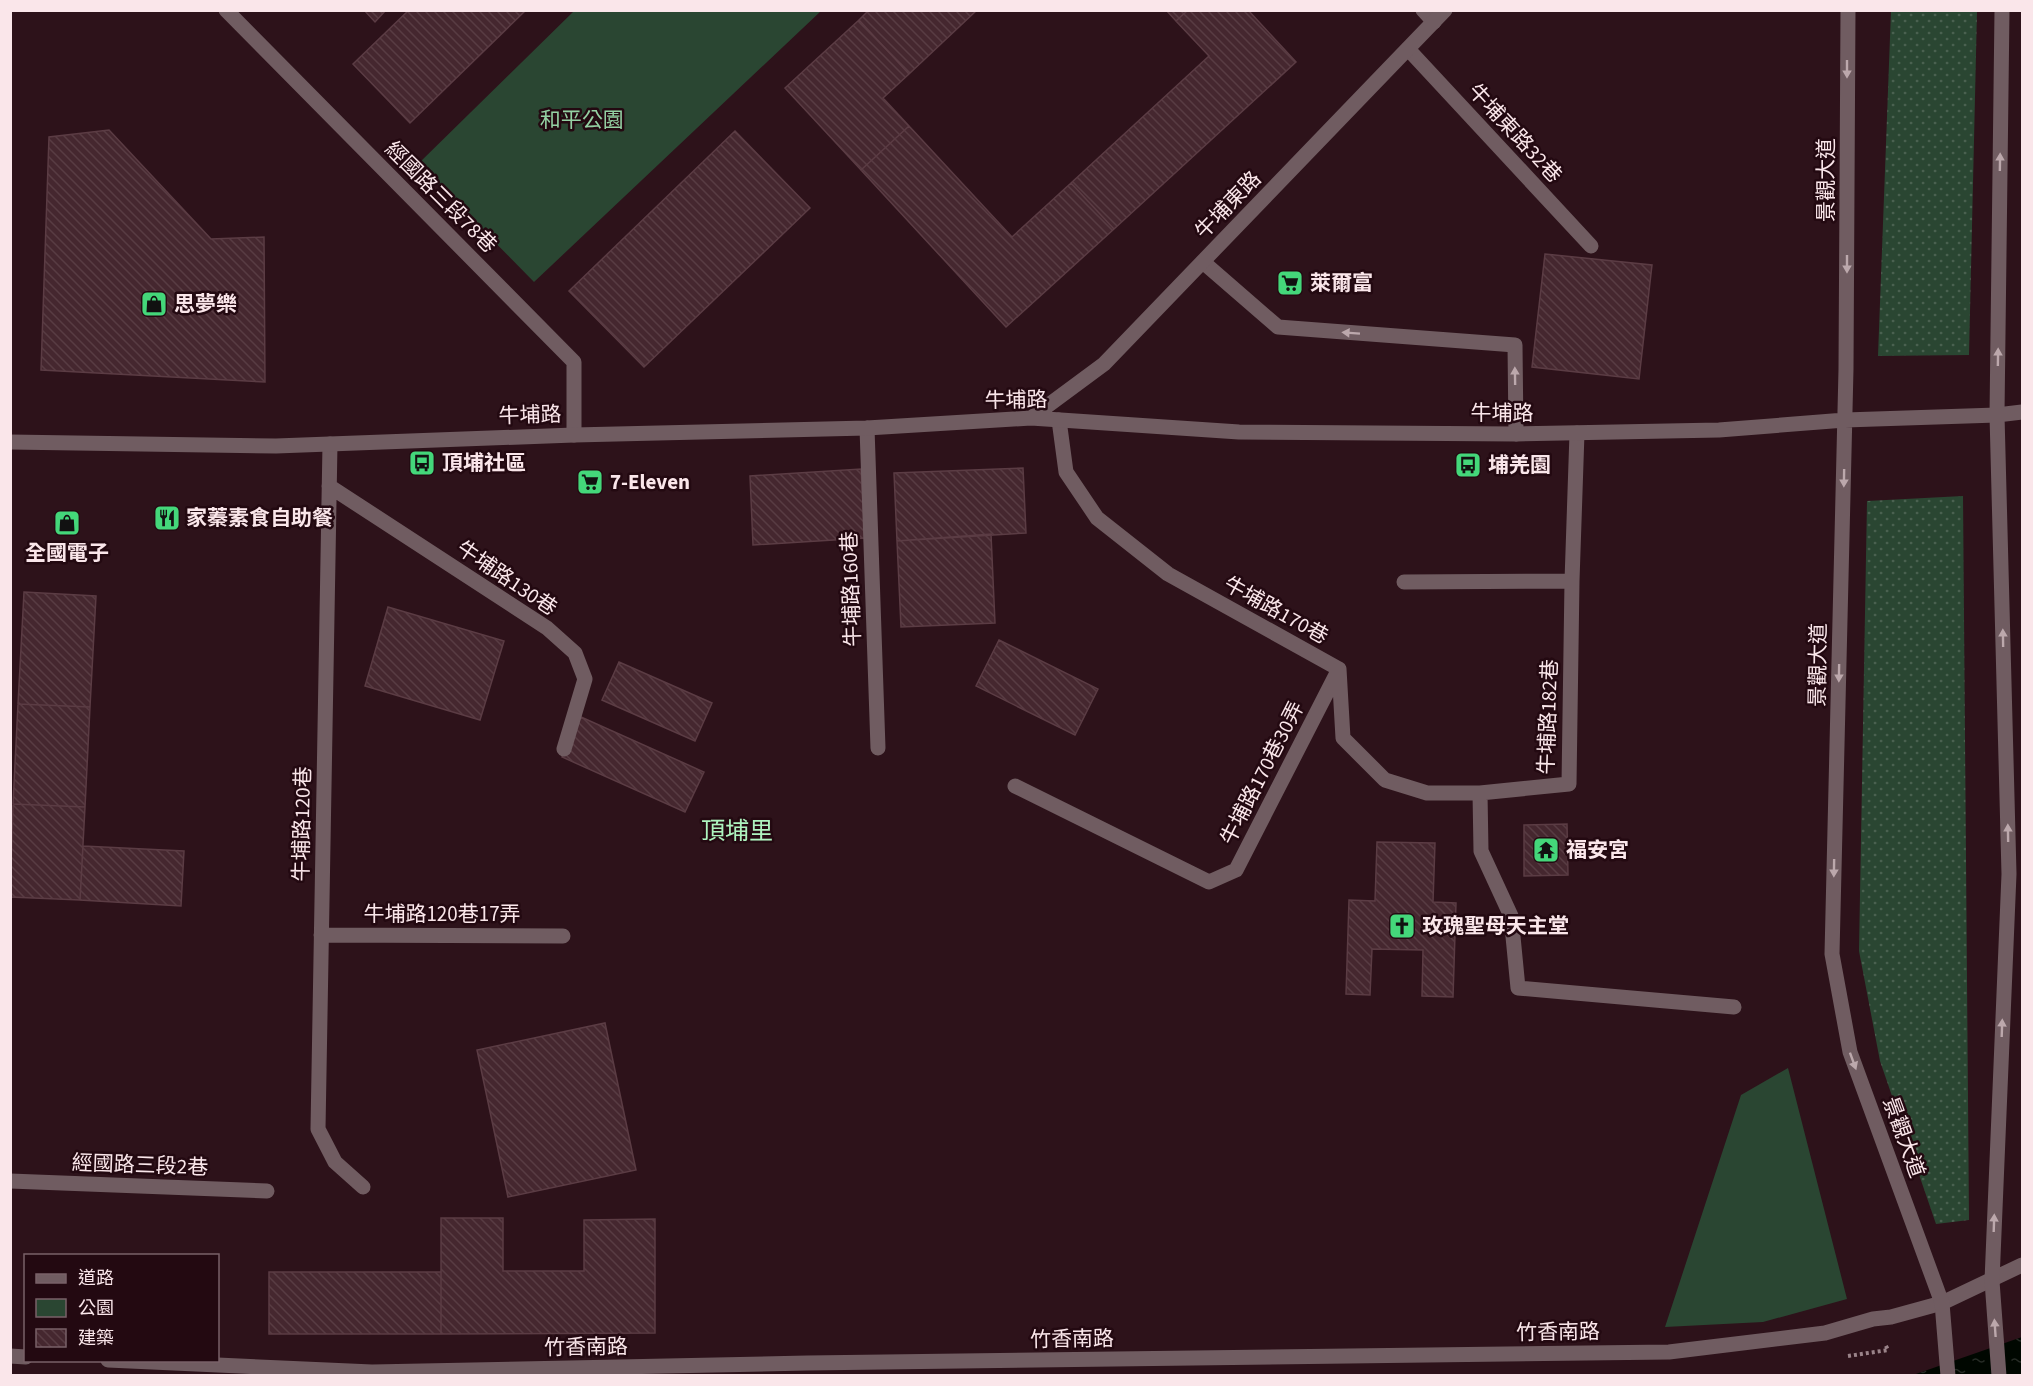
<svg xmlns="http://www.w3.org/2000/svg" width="2033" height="1386" font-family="'Source Sans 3','Noto Sans TC',sans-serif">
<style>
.grass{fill:url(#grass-dots)}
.green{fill:#2a4632}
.water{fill:url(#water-ripples)}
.building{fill:url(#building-back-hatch);stroke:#5b3c44;stroke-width:1.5}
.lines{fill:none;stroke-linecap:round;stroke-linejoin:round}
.path{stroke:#9a8389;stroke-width:4;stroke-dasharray:3 3;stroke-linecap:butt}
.service{stroke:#705c61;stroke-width:15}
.minor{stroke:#705c61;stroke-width:15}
.tertiary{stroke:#705c61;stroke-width:15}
.oneway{fill:#bca8ac}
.labels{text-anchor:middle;stroke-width:5;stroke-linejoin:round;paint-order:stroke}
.park-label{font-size:21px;fill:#94d1a3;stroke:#230911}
.street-label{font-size:21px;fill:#fae6ea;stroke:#230911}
.poi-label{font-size:21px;font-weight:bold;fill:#fae6ea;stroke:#230911;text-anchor:start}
.quarter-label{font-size:24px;fill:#aef4bf;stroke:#230911}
</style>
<defs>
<pattern id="grass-dots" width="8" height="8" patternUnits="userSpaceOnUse" patternTransform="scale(1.5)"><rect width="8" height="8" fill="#2a4632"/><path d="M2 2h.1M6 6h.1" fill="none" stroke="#4a6150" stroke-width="1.8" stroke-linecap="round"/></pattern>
<pattern id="water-ripples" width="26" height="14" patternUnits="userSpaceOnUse" patternTransform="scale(1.5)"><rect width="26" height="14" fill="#000700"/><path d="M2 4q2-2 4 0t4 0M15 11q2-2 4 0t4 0" fill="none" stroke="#262b25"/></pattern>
<pattern id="building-back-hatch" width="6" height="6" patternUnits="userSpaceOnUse" patternTransform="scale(1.5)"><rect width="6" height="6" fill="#45272f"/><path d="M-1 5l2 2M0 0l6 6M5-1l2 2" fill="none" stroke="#583c43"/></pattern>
</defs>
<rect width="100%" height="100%" fill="#2d121a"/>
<!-- grass -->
<path class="grass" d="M1891 11H1977L1969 355 1878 356Z
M1963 496 1969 1220 1936 1224 1880 1061 1859 951 1867 501Z"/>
<!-- green -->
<path class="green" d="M574 11H821L534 282 418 164Z
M1788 1068 1847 1299 1763 1322 1665 1327 1741 1095Z"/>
<!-- water -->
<path class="water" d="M2022 1337V1375H1913Z"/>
<!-- building -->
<path class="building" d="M364 10H386L375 22Z
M409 10H526L410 123 353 64Z
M869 10H977L909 74 859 20Z
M1166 10H1188L1176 21Z
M1188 10H1248L1296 62 1114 229 1071 183 1209 56 1176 21Z
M859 20 909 74 883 98 909 126 861 170 785 88Z
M909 126 1012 237 1071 183 1114 229 1006 327 861 170Z
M109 130 211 239 264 237 265 382 41 370 49 137Z
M735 131 810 208 644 367 569 291Z
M1545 254 1652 265 1639 379 1532 367Z
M1023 468 1026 533 897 541 894 473Z
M861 469 865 538 753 545 750 476Z
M991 534 995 623 901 627 897 541Z
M24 592 96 596 90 707 18 704Z
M388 607 504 641 480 720 365 686Z
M999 640 1098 689 1075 735 976 686Z
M619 662 712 703 695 741 602 700Z
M18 704 90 707 85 807 13 804Z
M581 717 704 772 685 812 562 757Z
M13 804 85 807 80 900 10 897Z
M1567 824 1568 875 1524 876V825Z
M1377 842 1435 843 1433 902 1456 903 1453 997 1422 996 1423 950 1372 949 1370 995 1346 994 1349 900 1375 901Z
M83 846 184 851 181 906 80 900Z
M605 1023 636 1170 508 1197 477 1050Z
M441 1218H503V1271H584V1220L655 1219V1333L441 1334Z
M269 1272H441V1334H269Z"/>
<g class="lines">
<!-- path -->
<path class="path" d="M1848 1356 1888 1350 1885 1344"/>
<!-- service -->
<path class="service" d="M226 10 574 362V435
M1423 10 1434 22
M1408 49 1591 246
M1203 262 1278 327 1515 345 1516 434
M1059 420 1066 472 1097 518 1168 574 1339 669
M867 428 878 748
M1577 433 1572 581 1569 784 1480 793 1481 851 1511 916 1518 988 1734 1007
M330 444 318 1129 335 1162 363 1187
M329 486 547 628 575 653 585 679 564 749
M1404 582 1572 581
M1339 669 1343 738 1385 780 1427 793H1480
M1015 786 1209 882 1236 870 1339 669
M321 935 563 936
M10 1181 267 1191"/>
<!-- minor -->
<path class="minor" d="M10 1356 26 1357
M108 1360 372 1372 807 1363 1669 1352 1825 1333 1873 1319 1891 1317 1942 1303 2022 1265"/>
<!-- tertiary -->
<path class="tertiary" d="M1848 10 1846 369 1832 954 1850 1052 1942 1303 1948 1376
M1031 418 1104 364 1445 10
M10 442 276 446 574 435 867 428 1031 418 1239 432 1516 434 1719 430 1845 420 1997 415 2022 412
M1999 1376 1992 1281 2009 874 1997 415 2002 10"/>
</g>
<!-- one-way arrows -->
<defs><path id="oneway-solid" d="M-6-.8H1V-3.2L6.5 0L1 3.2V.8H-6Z" transform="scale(1.5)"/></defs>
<g class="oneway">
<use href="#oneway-solid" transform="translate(1847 69) rotate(90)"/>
<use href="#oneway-solid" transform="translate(2000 162) rotate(-89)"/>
<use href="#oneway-solid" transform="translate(1847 264) rotate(90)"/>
<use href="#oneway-solid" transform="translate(1351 333) rotate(-176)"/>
<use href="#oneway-solid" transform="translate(1998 357) rotate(-89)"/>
<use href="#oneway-solid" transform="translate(1515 376) rotate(-91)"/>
<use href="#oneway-solid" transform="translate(1844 478) rotate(91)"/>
<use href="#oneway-solid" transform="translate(2003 638) rotate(-91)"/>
<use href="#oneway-solid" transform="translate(1839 673) rotate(91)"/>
<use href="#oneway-solid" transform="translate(2008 833) rotate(-91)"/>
<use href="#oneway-solid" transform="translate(1834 868) rotate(91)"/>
<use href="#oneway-solid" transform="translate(2002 1028) rotate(-88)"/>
<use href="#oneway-solid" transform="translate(1853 1061) rotate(70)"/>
<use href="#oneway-solid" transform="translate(1994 1223) rotate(-88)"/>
<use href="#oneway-solid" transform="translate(1995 1328) rotate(-94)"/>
</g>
<!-- icons -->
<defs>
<symbol id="supermarket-square" viewBox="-11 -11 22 22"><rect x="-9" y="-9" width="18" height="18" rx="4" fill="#44d77a" stroke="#230911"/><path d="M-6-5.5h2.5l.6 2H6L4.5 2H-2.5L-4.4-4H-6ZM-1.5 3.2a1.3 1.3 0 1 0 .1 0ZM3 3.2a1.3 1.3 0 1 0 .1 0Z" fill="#111"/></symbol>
<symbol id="shop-square" viewBox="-11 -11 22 22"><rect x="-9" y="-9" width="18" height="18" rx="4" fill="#44d77a" stroke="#230911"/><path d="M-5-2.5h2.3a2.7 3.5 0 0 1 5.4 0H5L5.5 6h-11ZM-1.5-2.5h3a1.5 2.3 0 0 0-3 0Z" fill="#111"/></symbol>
<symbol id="bus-square" viewBox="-11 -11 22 22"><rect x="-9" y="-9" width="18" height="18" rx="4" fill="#44d77a" stroke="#230911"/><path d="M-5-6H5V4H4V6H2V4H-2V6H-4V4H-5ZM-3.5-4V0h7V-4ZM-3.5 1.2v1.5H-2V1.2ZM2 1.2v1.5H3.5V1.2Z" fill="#111"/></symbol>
<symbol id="restaurant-square" viewBox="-11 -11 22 22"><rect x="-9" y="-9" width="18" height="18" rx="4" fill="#44d77a" stroke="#230911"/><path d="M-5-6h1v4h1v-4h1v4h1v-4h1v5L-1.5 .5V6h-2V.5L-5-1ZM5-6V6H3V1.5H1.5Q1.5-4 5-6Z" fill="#111"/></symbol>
<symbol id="temple-square" viewBox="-11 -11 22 22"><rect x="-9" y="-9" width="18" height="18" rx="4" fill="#44d77a" stroke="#230911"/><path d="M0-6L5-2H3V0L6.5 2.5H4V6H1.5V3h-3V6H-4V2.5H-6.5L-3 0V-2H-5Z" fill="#111"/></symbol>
<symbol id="church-square" viewBox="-11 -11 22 22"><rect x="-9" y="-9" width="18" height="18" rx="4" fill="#44d77a" stroke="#230911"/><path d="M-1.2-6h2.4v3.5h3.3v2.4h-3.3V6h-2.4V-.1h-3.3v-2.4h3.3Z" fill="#111"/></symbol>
</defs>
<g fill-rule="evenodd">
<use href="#supermarket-square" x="1275" y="268" width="30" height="30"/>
<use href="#shop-square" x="139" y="289" width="30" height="30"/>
<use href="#bus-square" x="407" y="448" width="30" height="30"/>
<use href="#bus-square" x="1453" y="450" width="30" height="30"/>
<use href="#supermarket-square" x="575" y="467" width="30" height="30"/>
<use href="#restaurant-square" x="152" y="503" width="30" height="30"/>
<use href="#shop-square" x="52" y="508" width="30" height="30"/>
<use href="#temple-square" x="1531" y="835" width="30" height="30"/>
<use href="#church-square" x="1387" y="911" width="30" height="30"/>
</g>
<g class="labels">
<!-- park labels -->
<g class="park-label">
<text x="582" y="127">和平公園</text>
</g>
<!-- street labels -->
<g class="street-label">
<text transform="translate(1515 133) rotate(47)" y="7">牛埔東路32巷</text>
<text transform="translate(1826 180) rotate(-90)" y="7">景觀大道</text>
<text transform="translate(441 197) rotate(45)" y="7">經國路三段78巷</text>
<text transform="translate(1228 205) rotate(-46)" y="7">牛埔東路</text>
<text transform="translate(1016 400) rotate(-1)" y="7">牛埔路</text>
<text x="1502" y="420">牛埔路</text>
<text transform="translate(530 415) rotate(-2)" y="7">牛埔路</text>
<text transform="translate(507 578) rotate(34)" y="7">牛埔路130巷</text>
<text transform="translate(851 589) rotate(-92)" y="7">牛埔路160巷</text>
<text transform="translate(1276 610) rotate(29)" y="7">牛埔路170巷</text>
<text transform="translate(1818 665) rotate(-89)" y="7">景觀大道</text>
<text transform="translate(1548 717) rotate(-88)" y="7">牛埔路182巷</text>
<text transform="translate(1262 773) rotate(-63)" y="7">牛埔路170巷30弄</text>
<text transform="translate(302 824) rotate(-89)" y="7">牛埔路120巷</text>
<text x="442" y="921">牛埔路120巷17弄</text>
<text transform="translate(1904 1137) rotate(70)" y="7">景觀大道</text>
<text transform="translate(140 1165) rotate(2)" y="7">經國路三段2巷</text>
<text transform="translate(1558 1332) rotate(-1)" y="7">竹香南路</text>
<text transform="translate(1072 1339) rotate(-1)" y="7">竹香南路</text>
<text transform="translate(586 1347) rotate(-1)" y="7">竹香南路</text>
</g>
<!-- poi labels -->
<g class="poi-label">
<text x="1310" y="290">萊爾富</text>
<text x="174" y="311">思夢樂</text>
<text x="442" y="470">頂埔社區</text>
<text x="1488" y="472">埔羌園</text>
<text x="610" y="489">7-Eleven</text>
<text x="186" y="525">家蓁素食自助餐</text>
<text x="67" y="560" text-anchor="middle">全國電子</text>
<text x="1566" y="857">福安宮</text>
<text x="1422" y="933">玫瑰聖母天主堂</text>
</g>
<!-- quarter labels -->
<g class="quarter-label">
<text x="737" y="839">頂埔里</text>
</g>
</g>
<!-- border -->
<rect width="2033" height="1386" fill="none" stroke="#fae6ea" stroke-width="24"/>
<!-- legend -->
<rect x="24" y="1254" width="195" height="108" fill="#230911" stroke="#796168" stroke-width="1.5"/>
<rect x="36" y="1274" width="30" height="9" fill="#705c61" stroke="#796168" stroke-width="1.5"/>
<text x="78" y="1284" font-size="18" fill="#fae6ea">道路</text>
<rect x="36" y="1299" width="30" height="18" fill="#2a4632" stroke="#796168" stroke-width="1.5"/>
<text x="78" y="1314" font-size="18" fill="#fae6ea">公園</text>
<rect x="36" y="1329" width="30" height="18" fill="url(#building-back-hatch)" stroke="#796168" stroke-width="1.5"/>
<text x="78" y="1344" font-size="18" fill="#fae6ea">建築</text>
</svg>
